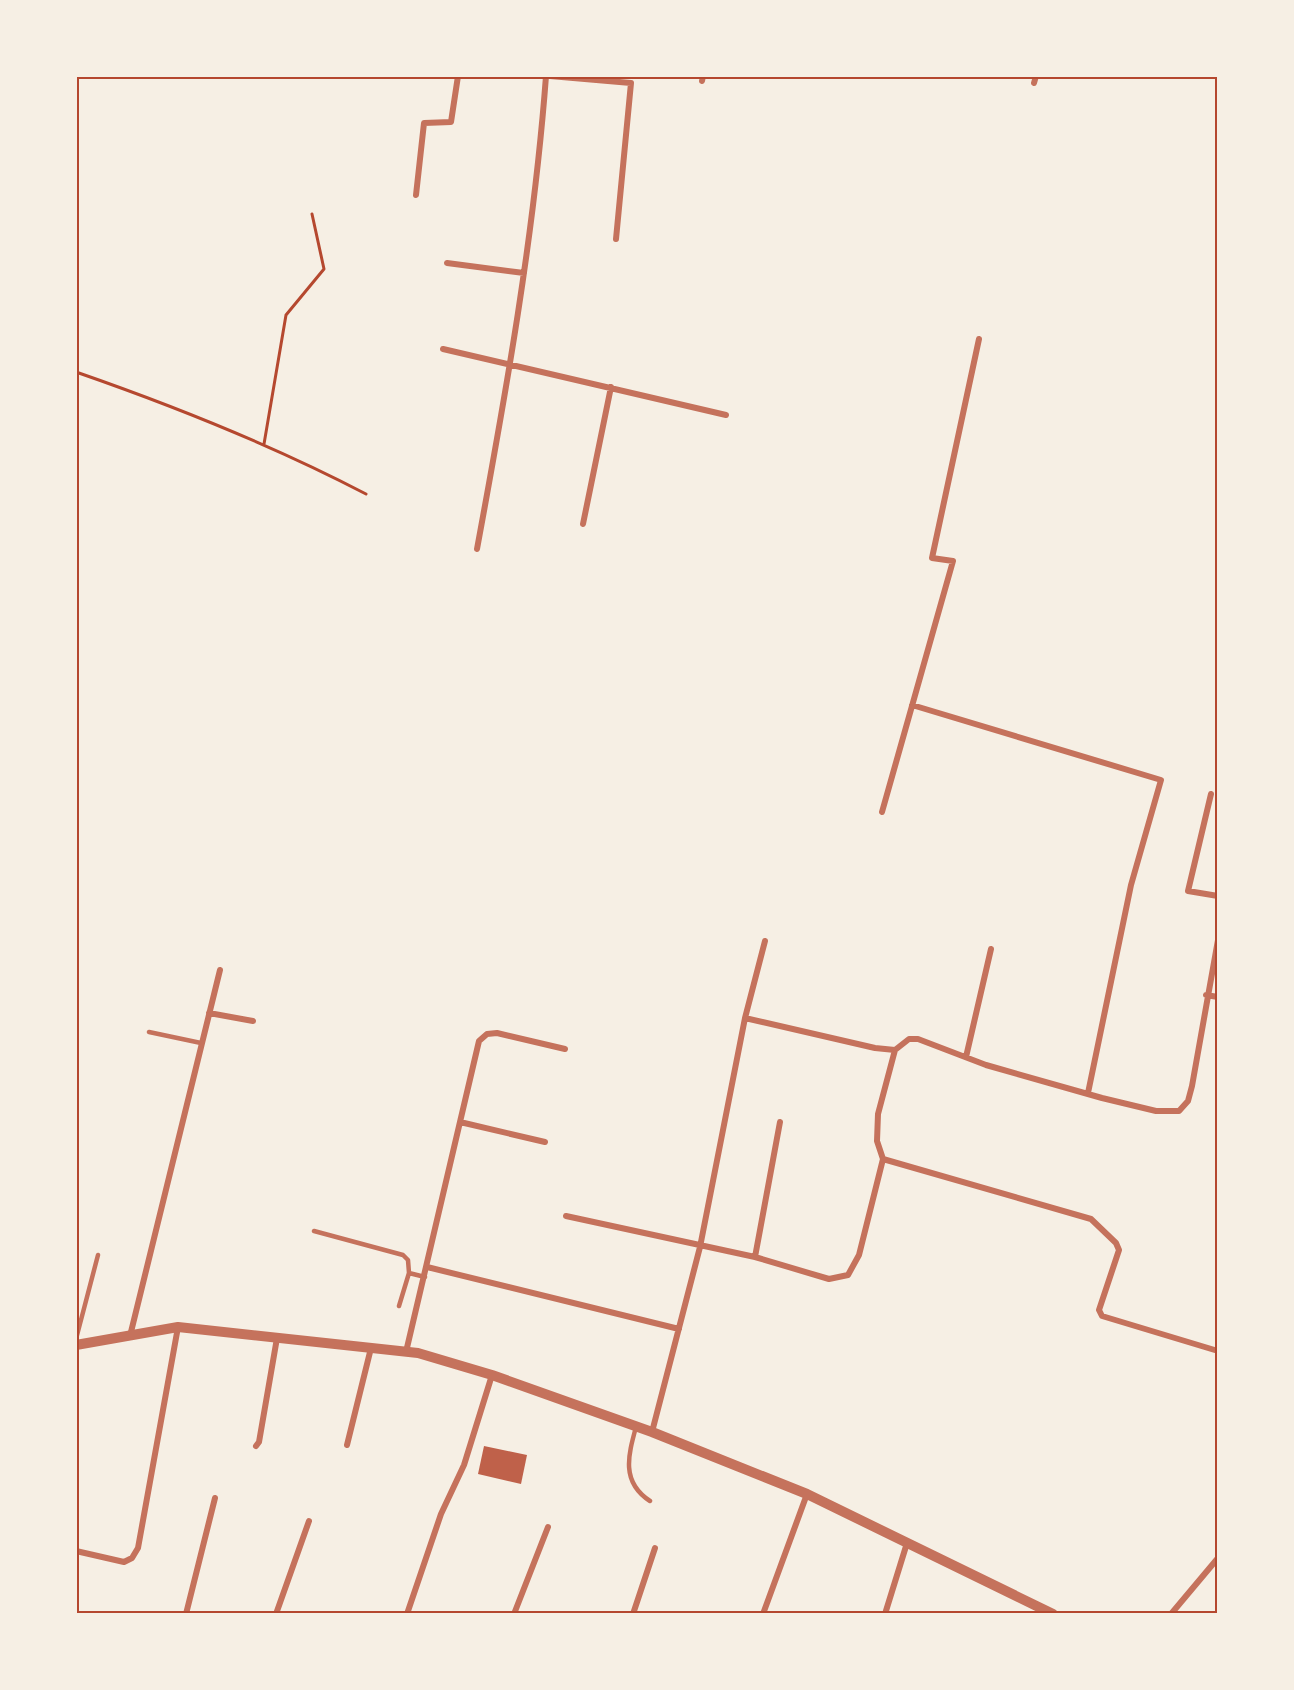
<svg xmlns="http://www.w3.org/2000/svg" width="1294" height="1690" font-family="'Titillium Web',sans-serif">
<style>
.building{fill:#bf614a}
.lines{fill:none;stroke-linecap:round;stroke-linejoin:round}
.path{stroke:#b5482f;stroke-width:3}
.service{stroke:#c5725c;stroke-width:4.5}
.minor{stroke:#c5725c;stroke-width:6}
.tertiary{stroke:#c5725c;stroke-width:10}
.neatline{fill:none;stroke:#b5482f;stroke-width:2}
</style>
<rect width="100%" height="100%" fill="#f6efe4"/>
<!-- building -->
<path class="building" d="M484 1446 527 1455 521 1484 478 1474Z"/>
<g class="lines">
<!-- path -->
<path class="path" d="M76 372C177 407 272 445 366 494
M264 444 286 315 324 269 312 214"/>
<!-- service -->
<path class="service" d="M149 1032 201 1043
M314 1231 403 1255 408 1260 409 1273 399 1306
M409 1273 425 1277
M76 1339 98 1255
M636 1427C628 1456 621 1482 650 1501"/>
<!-- minor -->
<path class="minor" d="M550 76 631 83 616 239
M702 81 703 76
M1034 83 1036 76
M416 195 424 123 451 122 458 76
M447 263 524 273
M443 349 726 415
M583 524 611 387
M477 549C506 392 534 236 546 76
M912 705 1161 780 1131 885 1088 1093
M1211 794 1188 891 1218 896
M882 812 953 561 932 558 979 339
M1206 995 1218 997
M209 1013 253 1021
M745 1018 875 1048 895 1050 909 1039H918L986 1065 1102 1098 1156 1111H1179L1188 1101 1192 1086 1218 940
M966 1057 991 949
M460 1122 545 1142
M883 1159 1091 1219 1116 1243 1119 1250 1099 1310 1102 1316 1218 1351
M566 1216 755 1257 829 1279 848 1275 859 1255 883 1159 877 1141 878 1114 895 1050
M755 1257 780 1122
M427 1267 679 1329
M130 1336 220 970
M406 1352 479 1041 487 1034 497 1033 565 1049
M652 1432 700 1247 745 1018 765 941
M347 1445 371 1348
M256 1446 259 1442 277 1338
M76 1551 124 1562 132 1558 138 1548 178 1327
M186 1614 215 1498
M276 1614 309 1521
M407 1614 441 1514 464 1465 492 1375
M514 1614 548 1527
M633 1614 655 1548
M763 1614 807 1494
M885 1614 907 1543
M1171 1614 1218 1558"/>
<!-- tertiary -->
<path class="tertiary" d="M76 1345 178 1327 418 1353 492 1375 652 1432 807 1494 1053 1614"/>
</g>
<!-- border -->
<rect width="1294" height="1690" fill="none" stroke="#f6efe4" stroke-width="156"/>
<rect x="78" y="78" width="1138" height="1534" class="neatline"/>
</svg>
